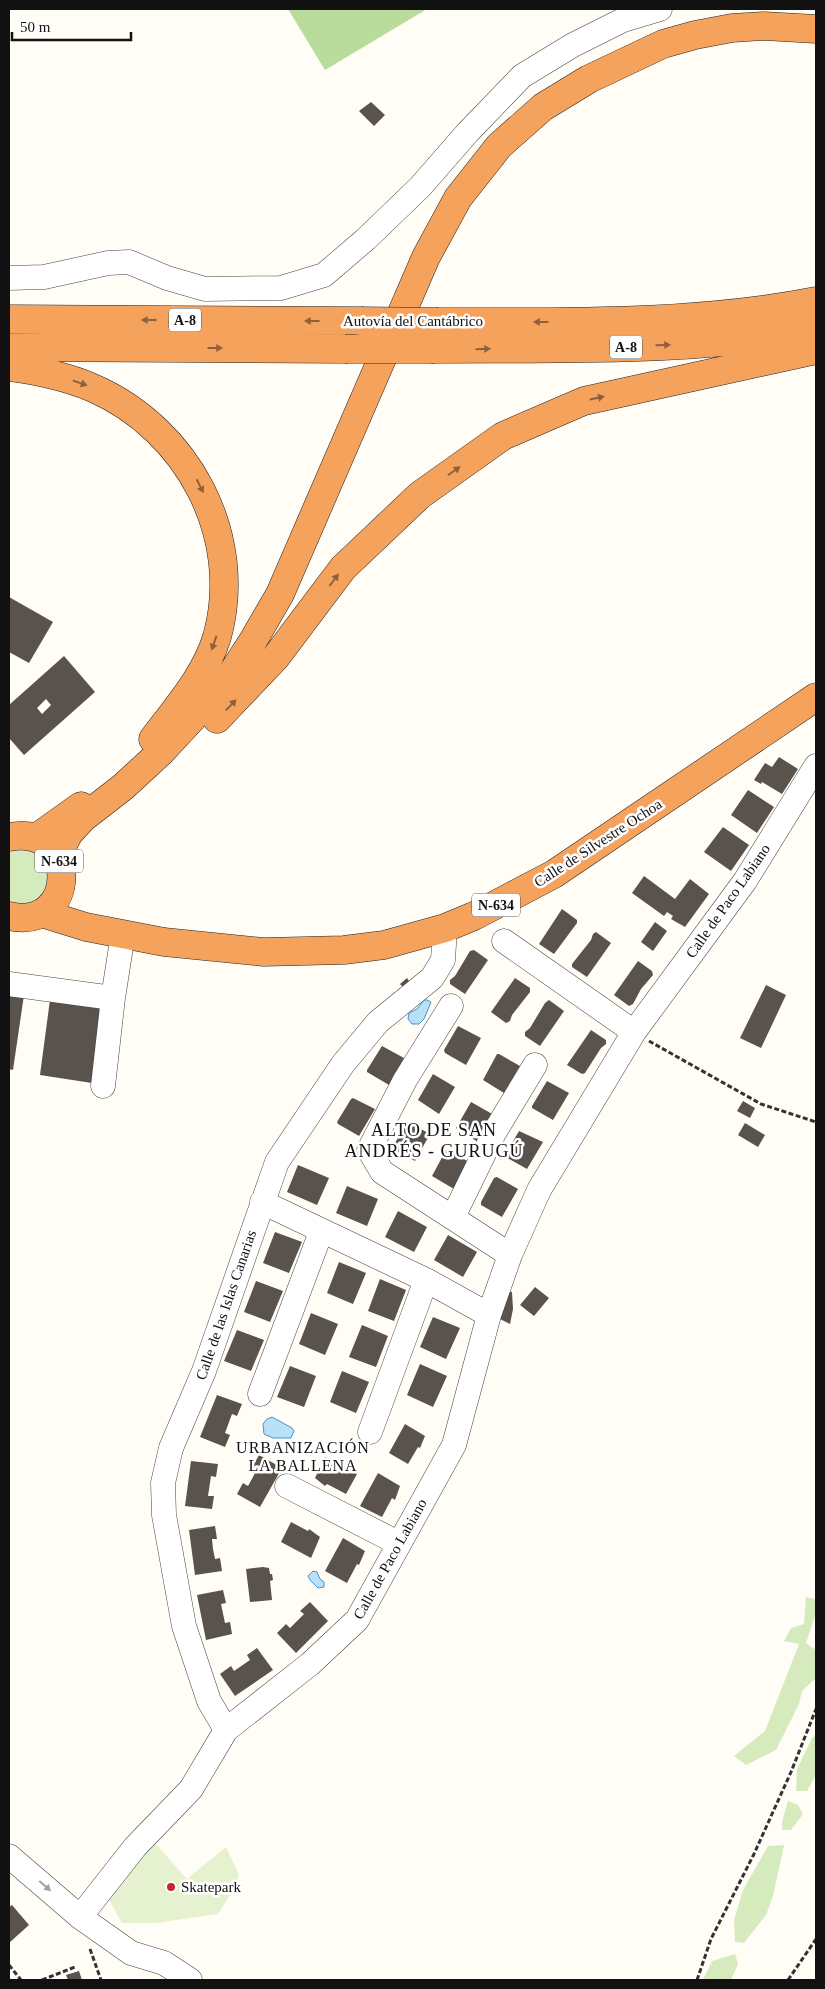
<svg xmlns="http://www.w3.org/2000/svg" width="825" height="1989" font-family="'Times New Roman',serif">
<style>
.green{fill:#d5ebbd}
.forest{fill:#b9dc9c}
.pitch{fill:#e6f2cf}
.water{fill:#b9e0f7;stroke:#3f96cf}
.building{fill:#5a524d;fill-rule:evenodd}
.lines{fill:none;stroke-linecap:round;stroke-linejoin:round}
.minor-casing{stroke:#444;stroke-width:25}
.highway-casing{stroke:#222;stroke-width:29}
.path{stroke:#333;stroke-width:3;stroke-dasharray:5 2.5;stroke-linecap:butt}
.minor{stroke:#fff;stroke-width:24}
.highway{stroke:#f5a25d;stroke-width:28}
.highway-bridge-casing{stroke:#222;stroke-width:29;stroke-linecap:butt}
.highway-bridge{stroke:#f5a25d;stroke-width:28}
.oneway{fill:#8e613b}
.oneway2{fill:#a0a0a0}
.poi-dot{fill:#c4262e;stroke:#fff;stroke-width:2}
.labels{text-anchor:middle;stroke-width:5;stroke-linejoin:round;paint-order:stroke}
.shield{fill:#fff;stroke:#585858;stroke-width:1}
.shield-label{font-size:14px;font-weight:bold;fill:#111}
.street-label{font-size:15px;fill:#111;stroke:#fff}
.poi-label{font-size:15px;fill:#111;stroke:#fff;text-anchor:start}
.neighbourhood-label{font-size:16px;letter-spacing:1px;fill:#111;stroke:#fff}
.quarter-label{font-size:18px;letter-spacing:1px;fill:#111;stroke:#fff}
</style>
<rect width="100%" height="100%" fill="#fffdf5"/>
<!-- green -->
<path class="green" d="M25 849C45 856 45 863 50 881 36 905 37 906 9 903V853L14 850Z
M806 1597 816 1599V1613L806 1643 816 1650V1678L802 1691 799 1704 776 1750 746 1765 734 1756 765 1731 799 1644 784 1641 791 1628 804 1624Z
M816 1735V1775L807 1791H796L797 1769 812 1738Z
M788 1801 798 1805 803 1814 791 1830H782V1822Z
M784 1845 773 1896 766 1915 744 1943 735 1942 734 1920 743 1890 768 1846Z
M735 1954 738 1964 731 1980H703L712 1961Z"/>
<!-- forest -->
<path class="forest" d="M288 9H427L325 70Z"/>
<!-- pitch -->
<path class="pitch" d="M153 1841 187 1879 226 1847 239 1875 228 1898 218 1914 155 1923H122L108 1898Z"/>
<!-- water -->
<path class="water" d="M424 1000H427L431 1002 424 1019 419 1024H412L408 1019 409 1013 417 1009Z
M272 1417 292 1428 294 1431 291 1438H273L264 1434 263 1424 267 1419Z
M313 1571 317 1572 320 1579 324 1582V1587L318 1588 310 1580 308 1576Z"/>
<!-- building -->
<path class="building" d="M371 102 385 115 374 126 359 111Z
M9 597 53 622 29 663 9 652Z
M64 656 95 692 24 755 9 738V705ZM46 699 51 705 42 714 37 708Z
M779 757 798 769 782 794 762 782 761 784 754 780 765 763 772 767Z
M748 790 774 807 757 833 731 815Z
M723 827 749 845 731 871 704 852Z
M644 876 675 899 690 879 709 894 685 927 671 919 673 916 667 912 664 916 632 893Z
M562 909 577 920V923L554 954 539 944Z
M655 922 667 931 653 951 641 942Z
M596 932 611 943 587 977 572 967V964L591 940 593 934Z
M474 950 488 960 465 994 450 984V980L455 976 470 951Z
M638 961 652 971 653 975 641 989 633 1004 629 1006 614 995Z
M407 978 409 981 403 987 400 984Z
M515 978 530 988V992L512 1015 510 1021 506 1023 491 1012Z
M766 985 786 995 761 1048 740 1038Z
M9 986 25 988 13 1070 9 1069Z
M51 992 103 999 92 1083 40 1075Z
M549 1000 564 1011 540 1046 525 1036V1032L530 1028 545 1003Z
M458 1026 481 1038 466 1065 445 1053 444 1050Z
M591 1030 606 1040V1044L601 1048 585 1073 582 1074 567 1065Z
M382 1046 404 1058 389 1085 367 1072V1070Z
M497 1054H499L520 1066 504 1093 483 1080Z
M433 1074 455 1087 439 1114 418 1100Z
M547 1081 569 1093 553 1120 532 1108V1106Z
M353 1098 375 1109 359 1136 338 1124 337 1122 351 1099Z
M743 1101 755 1108 750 1118 737 1111Z
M471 1102 494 1115 478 1142 456 1128Z
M408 1122 430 1134 415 1161 394 1149 393 1146Z
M745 1123 765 1135 758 1147 738 1135Z
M519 1131 543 1142 527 1169 506 1157 505 1155Z
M446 1150H448L469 1162 454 1189 432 1176Z
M298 1165 329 1178 317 1205 287 1192Z
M497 1177 518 1189 502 1217 481 1205V1202L494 1178Z
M347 1186 378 1199 367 1226 336 1213Z
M398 1211 427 1227 414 1252 385 1237Z
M275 1232 302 1242 289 1273 263 1263Z
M448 1235 477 1252 463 1277 434 1260Z
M339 1262 366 1273 353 1304 327 1293Z
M380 1279 406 1290 394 1321 368 1311Z
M256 1281 283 1291 270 1322 244 1312Z
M535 1287 549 1298 534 1316 520 1305Z
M508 1291 512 1292 513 1309 510 1324 500 1319Z
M311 1313 338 1324 325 1355 299 1344Z
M433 1317 460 1328 446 1359 420 1347Z
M362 1325 388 1336 376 1367 349 1357Z
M237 1330 264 1340 251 1371 224 1361Z
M420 1364 447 1376 433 1407 407 1395Z
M290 1366 316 1376 304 1407 277 1397Z
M342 1371 369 1382 356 1413 330 1402Z
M217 1395 242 1404 237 1416 232 1414 225 1433 230 1435 225 1447 200 1437Z
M405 1424 425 1436 420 1448 418 1447 408 1464 389 1453Z
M259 1455 282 1468 260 1507 237 1494 243 1483 248 1486 253 1477 257 1468 253 1466Z
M325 1457 357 1474 346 1494 327 1484 325 1486 315 1478Z
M191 1461 218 1464 216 1477 211 1476 208 1496H214L212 1509 185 1506Z
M378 1473 400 1486 395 1500 392 1498 382 1517 360 1506Z
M291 1522 308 1531 309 1529 320 1537 311 1558 281 1542Z
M215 1526 217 1539H212L213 1549 215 1559 220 1558 222 1571 195 1575 189 1530Z
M343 1538 365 1551 359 1565 357 1564 347 1583 325 1571Z
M263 1567 269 1568 270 1574H272L273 1580 270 1581 272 1600 250 1602 246 1569Z
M223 1590 226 1603 221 1604 225 1623 230 1622 232 1634 206 1640 197 1595Z
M310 1602 328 1621 296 1653 277 1633 286 1624 290 1628 304 1614 300 1611Z
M257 1648 273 1670 235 1696 220 1674 231 1666 234 1671 250 1660 247 1655Z
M12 1905 29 1925 9 1943V1907Z
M79 1971 82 1980H68L66 1975Z"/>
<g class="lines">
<defs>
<path id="minor" d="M9 278 44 277 108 263 129 262 167 278 205 289 281 288 324 275 366 239 420 187 468 132 522 76 573 45 623 20 660 9
M504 941 634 1032
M9 984 113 998
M451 1006 405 1080 369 1150 382 1172 510 1255
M103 1086 113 998 123 934
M262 1202 426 1280 489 1315
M453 1217 494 1133 535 1065
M260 1394 321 1232
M370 1432 426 1280
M287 1486 398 1543
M226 1730 209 1701 184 1626 164 1515 163 1483 171 1448 204 1371 277 1162 343 1064 378 1022 432 978 443 960 445 928
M9 1856 80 1917 131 1953 164 1963 190 1980
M80 1917 135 1847 191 1789 226 1730 310 1664 357 1620 454 1445 489 1315 510 1255 539 1190 634 1032 745 881 816 766"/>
<path id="highway" d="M9 319 361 321
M438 322C561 322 695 325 816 301
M9 347 345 349
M434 349C561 348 691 353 816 329
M9 367C37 371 66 376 93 388 187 429 245 535 217 637 205 676 177 707 153 739
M217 719 276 657 343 568 420 495 503 436 584 401 816 350
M9 837C80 823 78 932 9 916
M36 838 81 806
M57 856 69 833 83 818 123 787 162 751 227 681 254 639 280 594 426 257 458 198 499 146 543 107 589 79 663 44 695 35 732 28 764 26 816 29
M41 913 86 927 164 942 264 952 344 950 384 945 445 928 474 916 554 874 816 697"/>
</defs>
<!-- minor casing -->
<use href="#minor" class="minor-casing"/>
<!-- highway casing -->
<use href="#highway" class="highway-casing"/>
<!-- path -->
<path class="path" d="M649 1041 761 1104 816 1122
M90 1949 101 1980
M9 1965 21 1980
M42 1980 75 1967
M697 1980 711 1939 754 1854 791 1772 816 1709
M788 1980 816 1939"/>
<!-- minor -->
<use href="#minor" class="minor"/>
<!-- highway -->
<use href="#highway" class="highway"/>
<defs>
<path id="highway-bridge" d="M361 321 438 322
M345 349H434"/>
</defs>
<!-- highway-bridge casing -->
<use href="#highway-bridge" class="highway-bridge-casing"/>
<!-- highway-bridge -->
<use href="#highway-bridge" class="highway-bridge"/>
</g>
<!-- one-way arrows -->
<defs><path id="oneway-solid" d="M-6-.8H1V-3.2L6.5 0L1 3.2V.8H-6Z" transform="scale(1.25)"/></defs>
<g class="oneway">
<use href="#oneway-solid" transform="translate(149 320) rotate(-180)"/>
<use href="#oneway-solid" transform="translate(312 321) rotate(-180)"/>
<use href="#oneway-solid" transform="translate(541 322) rotate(-180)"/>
<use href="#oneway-solid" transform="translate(663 345) rotate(-2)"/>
<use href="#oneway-solid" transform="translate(215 348)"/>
<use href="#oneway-solid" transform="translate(483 349) rotate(-1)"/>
<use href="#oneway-solid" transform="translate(80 383) rotate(19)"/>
<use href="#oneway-solid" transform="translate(597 398) rotate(-12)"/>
<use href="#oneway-solid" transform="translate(454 471) rotate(-35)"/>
<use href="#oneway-solid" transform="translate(200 486) rotate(63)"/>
<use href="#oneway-solid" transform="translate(334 580) rotate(-53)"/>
<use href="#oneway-solid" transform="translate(214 643) rotate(109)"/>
<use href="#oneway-solid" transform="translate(231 705) rotate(-46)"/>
</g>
<use class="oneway2" href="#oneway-solid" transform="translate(45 1886) rotate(41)"/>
<!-- markers -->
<circle class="poi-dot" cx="171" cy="1887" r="5"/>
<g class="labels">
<!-- shield labels -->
<g class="shield">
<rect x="169" y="308.5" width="32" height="23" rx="4"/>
<rect x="610" y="335.5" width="32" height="23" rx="4"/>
<rect x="35" y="849.5" width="48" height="23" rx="4"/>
<rect x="472" y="893.5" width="48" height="23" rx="4"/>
</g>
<g class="shield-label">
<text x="185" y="325">A-8</text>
<text x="626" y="352">A-8</text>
<text x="59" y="866">N-634</text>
<text x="496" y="910">N-634</text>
</g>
<!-- street labels -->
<g class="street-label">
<text x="413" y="326">Autovía del Cantábrico</text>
<text transform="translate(598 843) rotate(-33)" y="5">Calle de Silvestre Ochoa</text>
<text transform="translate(728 901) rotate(-55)" y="5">Calle de Paco Labiano</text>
<text transform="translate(226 1305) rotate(-71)" y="5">Calle de las Islas Canarias</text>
<text transform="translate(390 1559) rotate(-61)" y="5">Calle de Paco Labiano</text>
</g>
<!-- poi labels -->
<g class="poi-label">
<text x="181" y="1892">Skatepark</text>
</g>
<!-- neighbourhood labels -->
<g class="neighbourhood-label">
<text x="303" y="1453">URBANIZACIÓN<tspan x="303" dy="18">LA BALLENA</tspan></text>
</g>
<!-- quarter labels -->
<g class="quarter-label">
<text x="434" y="1136">ALTO DE SAN<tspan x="434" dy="21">ANDRÉS - GURUGÚ</tspan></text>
</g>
</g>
<!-- border -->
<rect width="825" height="1989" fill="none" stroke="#111111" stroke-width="20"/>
<!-- scale -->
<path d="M12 32v8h119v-8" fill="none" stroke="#111111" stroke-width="2.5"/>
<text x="20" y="32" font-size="15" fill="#111111" stroke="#ffffff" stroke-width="4" paint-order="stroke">50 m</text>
</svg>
